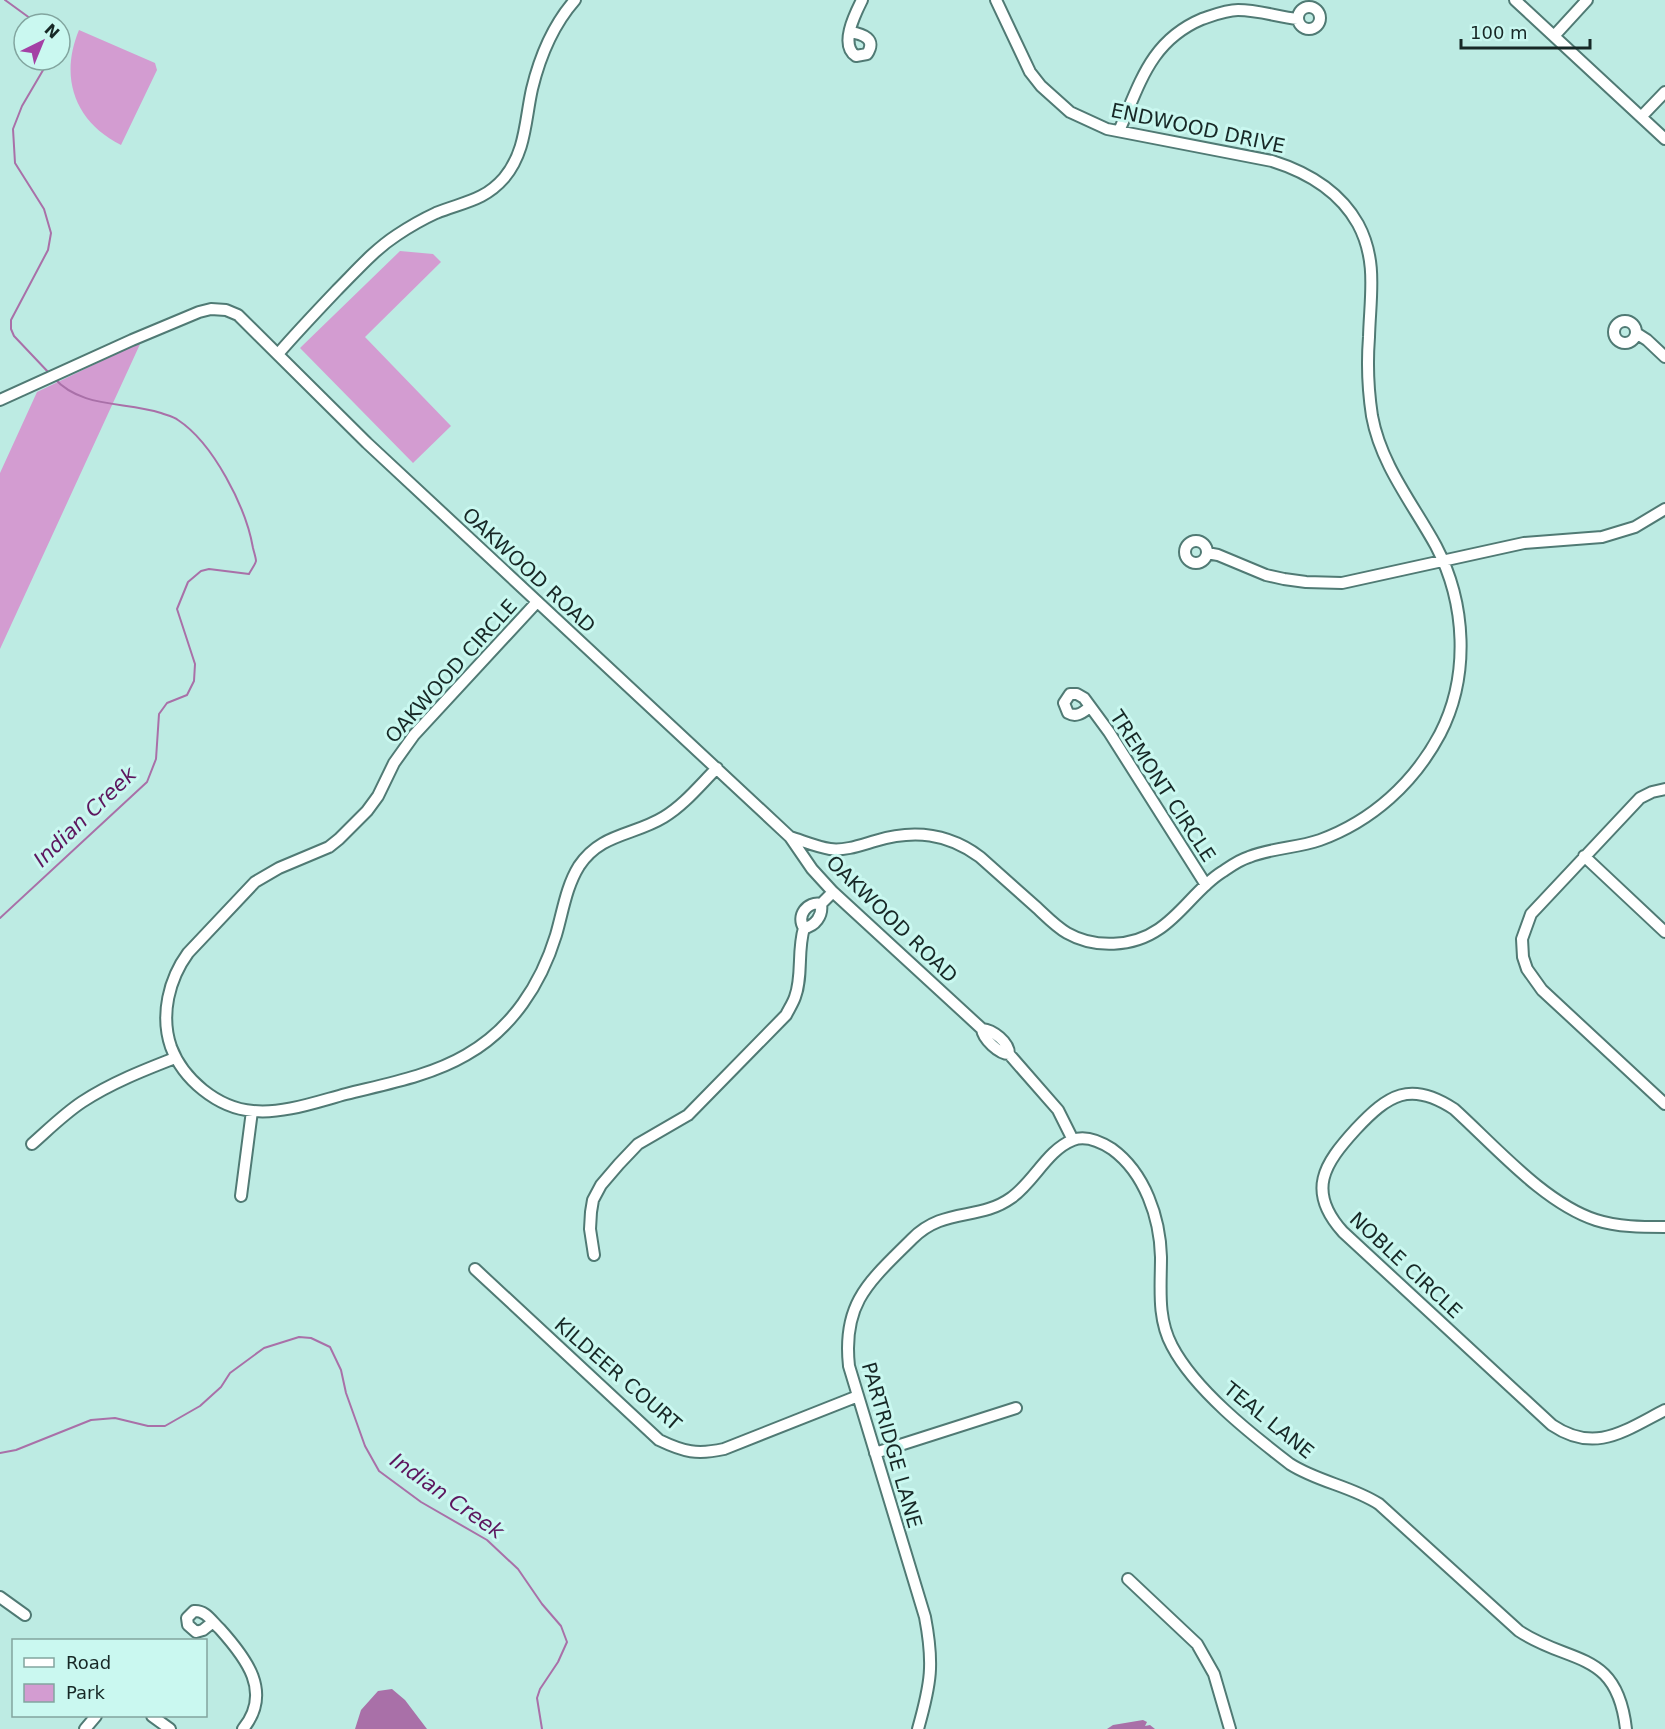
<svg xmlns="http://www.w3.org/2000/svg" width="1665" height="1729" font-family="'DejaVu Sans',sans-serif">
<style>
.green{fill:#d39cd1}
.water{fill:#a970a8}
.lines{fill:none;stroke-linecap:round;stroke-linejoin:round}
.stream{stroke:#a970a8;stroke-width:2}
.street-casing{stroke:#507a74;stroke-width:14}
.street{stroke:#fff;stroke-width:10}
.labels{text-anchor:middle;stroke-width:6;stroke-linejoin:round;paint-order:stroke}
.street-label{font-size:20px;fill:#172826;stroke:#caf8f0}
.water-label{font-size:21px;font-style:italic;fill:#5d165e;stroke:#caf8f0}
</style>
<rect width="100%" height="100%" fill="#bdebe3"/>
<!-- green -->
<path class="green" d="M79 30 155 63 157 70 121 145C75 122 59 78 79 30Z
M400 251 433 254 441 262 365 337 451 426 413 463 300 348Z
M141 342 0 649V473L37 392Z"/>
<!-- water -->
<path class="water" d="M392 1689 405 1700 427 1729H355L361 1710 378 1691Z
M1143 1720 1147 1722 1145 1726 1150 1725 1155 1729H1107L1113 1725Z"/>
<g class="lines">
<!-- stream -->
<path class="stream" d="M5 0 38 24
M49 60 22 106 13 129 15 163 44 209 51 233 48 250 11 320V329L14 336 50 374
M0 918 147 782 156 759 159 714 167 703 187 695 194 681 195 664 177 609 188 582 201 571 209 569 249 574C251 570 255 565 256 561 256 558 254 552 253 548 246 507 213 443 178 420 173 416 166 415 161 413 125 401 82 409 54 378
M0 1453 16 1450 91 1420 115 1418 148 1426H165L200 1406 221 1387 230 1373 264 1348 299 1337 311 1338 330 1347 341 1370 346 1393 365 1446 379 1471 421 1502 487 1540 518 1569 542 1604 561 1626 567 1642 558 1662 540 1689 537 1698 542 1729"/>
<defs>
<path id="street" d="M1515 0 1665 139
M1298 18a11 11 0 1 1 22 0a11 11 0 1 1-22 0Z
M850 32C863 34 877 39 867 54L856 56C839 45 855 14 862 0
M1554 36 1587 0
M1641 117 1665 92
M1119 131C1140 84 1150 41 1202 19 1214 15 1226 10 1238 10 1259 10 1278 17 1298 19
M1614 332a11 11 0 1 1 22 0a11 11 0 1 1-22 0Z
M1636 333 1647 340 1665 357
M278 354C297 332 317 311 337 290 356 271 374 250 397 235 409 227 423 219 436 213 463 202 484 201 504 178 526 152 525 120 532 89 540 56 553 25 575 0
M0 400 132 340 199 312 211 309 226 310 238 315 367 443 790 837 812 869 833 892 982 1029C993 1030 1009 1042 1009 1054L1058 1110 1073 1140
M1185 552a11 11 0 1 1 22 0a11 11 0 1 1-22 0Z
M1207 553 1218 555 1266 575 1284 579 1306 582 1342 583 1524 543 1602 537 1635 527 1665 509
M537 602 414 735 394 763 378 796 367 811 339 839 329 847 279 868 255 882 188 953C169 979 160 1015 171 1047 183 1079 217 1108 253 1111 283 1114 316 1102 346 1094 386 1084 430 1076 466 1055 512 1029 541 984 556 935 563 911 566 887 579 866 601 833 633 836 664 817 684 805 700 785 717 768
M1090 707C1083 712 1077 718 1068 713L1064 703 1070 694H1077L1084 698 1109 732 1206 885
M1665 789 1652 792 1640 798 1531 914 1522 939 1523 957 1527 969 1542 990 1665 1104
M790 837C803 841 817 847 830 849 845 851 861 845 875 841 914 829 948 833 980 857 998 873 1016 889 1035 906 1045 915 1055 926 1067 933 1095 949 1133 947 1159 929 1183 913 1198 887 1222 872 1231 866 1239 860 1249 857 1271 848 1297 848 1320 840 1372 821 1414 783 1440 734 1470 676 1466 603 1436 546 1413 504 1381 465 1372 416 1368 390 1367 363 1369 337 1370 297 1378 261 1358 224 1339 190 1307 172 1272 161L1107 129 1070 112 1041 86 1030 72 996 0
M1584 856 1665 932
M804 928C815 926 823 916 821 904L833 892
M982 1029C983 1039 999 1054 1009 1054
M32 1144C49 1129 64 1114 82 1102 111 1083 144 1070 175 1058
M241 1196 252 1111
M1665 1227C1642 1227 1618 1227 1596 1220 1544 1203 1495 1146 1454 1109 1410 1080 1388 1095 1356 1129 1324 1164 1306 1191 1343 1232L1552 1425C1595 1454 1624 1431 1665 1410
M594 1255 590 1229 591 1212 593 1200 601 1185 619 1164 638 1144 688 1115 786 1015C789 1009 793 1003 795 997 803 976 797 951 804 928 796 916 807 901 821 904
M475 1269 659 1440C684 1452 697 1455 724 1449L858 1396
M875 1453 1016 1408
M1128 1579 1197 1644 1214 1674 1230 1729
M0 1597 25 1615
M213 1622 203 1630 196 1632 188 1625 187 1618 194 1611C206 1610 212 1622 220 1629 246 1658 273 1692 243 1729
M152 1716 170 1729
M85 1729 96 1716
M918 1729C931 1683 934 1664 925 1617L849 1366C842 1302 870 1281 912 1239 943 1207 979 1221 1011 1198 1034 1182 1047 1150 1073 1140 1086 1135 1101 1142 1112 1149 1145 1173 1160 1218 1161 1257 1161 1288 1157 1318 1172 1346 1195 1390 1251 1434 1290 1464 1318 1482 1351 1486 1379 1504L1519 1631C1570 1665 1617 1649 1626 1729"/>
</defs>
<!-- street casing -->
<use href="#street" class="street-casing"/>
<!-- street -->
<use href="#street" class="street"/>
</g>
<g class="labels">
<!-- street labels -->
<g class="street-label">
<text transform="translate(1198 128) rotate(12)" y="7">ENDWOOD DRIVE</text>
<text transform="translate(529 570) rotate(43)" y="7">OAKWOOD ROAD</text>
<text transform="translate(451 671) rotate(-48)" y="7">OAKWOOD CIRCLE</text>
<text transform="translate(1163 786) rotate(57)" y="7">TREMONT CIRCLE</text>
<text transform="translate(892 919) rotate(44)" y="7">OAKWOOD ROAD</text>
<text transform="translate(1406 1265) rotate(43)" y="7">NOBLE CIRCLE</text>
<text transform="translate(618 1374) rotate(41)" y="7">KILDEER COURT</text>
<text transform="translate(1269 1420) rotate(39)" y="7">TEAL LANE</text>
<text transform="translate(892 1445) rotate(74)" y="7">PARTRIDGE LANE</text>
</g>
<!-- water labels -->
<g class="water-label">
<text transform="translate(85 817) rotate(-44)" y="7">Indian Creek</text>
<text transform="translate(447 1496) rotate(35)" y="7">Indian Creek</text>
</g>
</g>
<!-- legend -->
<rect x="12" y="1639" width="195" height="78" fill="#caf8f0" stroke="#82a59f" stroke-width="1.5"/>
<rect x="24" y="1658" width="30" height="9" fill="#ffffff" stroke="#82a59f" stroke-width="1.5"/>
<text x="66" y="1669" font-size="18" fill="#172826">Road</text>
<rect x="24" y="1684" width="30" height="18" fill="#d39cd1" stroke="#82a59f" stroke-width="1.5"/>
<text x="66" y="1699" font-size="18" fill="#172826">Park</text>
<!-- north arrow -->
<g transform="translate(42 42) rotate(43)"><circle r="28" fill="#caf8f0" stroke="#82a59f" stroke-width="1.5"/>
<path d="M0-4.5L10 22L0 15L-10 22Z" fill="#a440a5"/>
<text y="-9" font-size="16" font-weight="bold" text-anchor="middle" fill="#172826">N</text>
</g>
<!-- scale -->
<path d="M1461 39v9h129v-9" fill="none" stroke="#172826" stroke-width="3"/>
<text x="1470" y="39" font-size="18" fill="#172826" stroke="#caf8f0" stroke-width="4.5" paint-order="stroke">100 m</text>
</svg>
